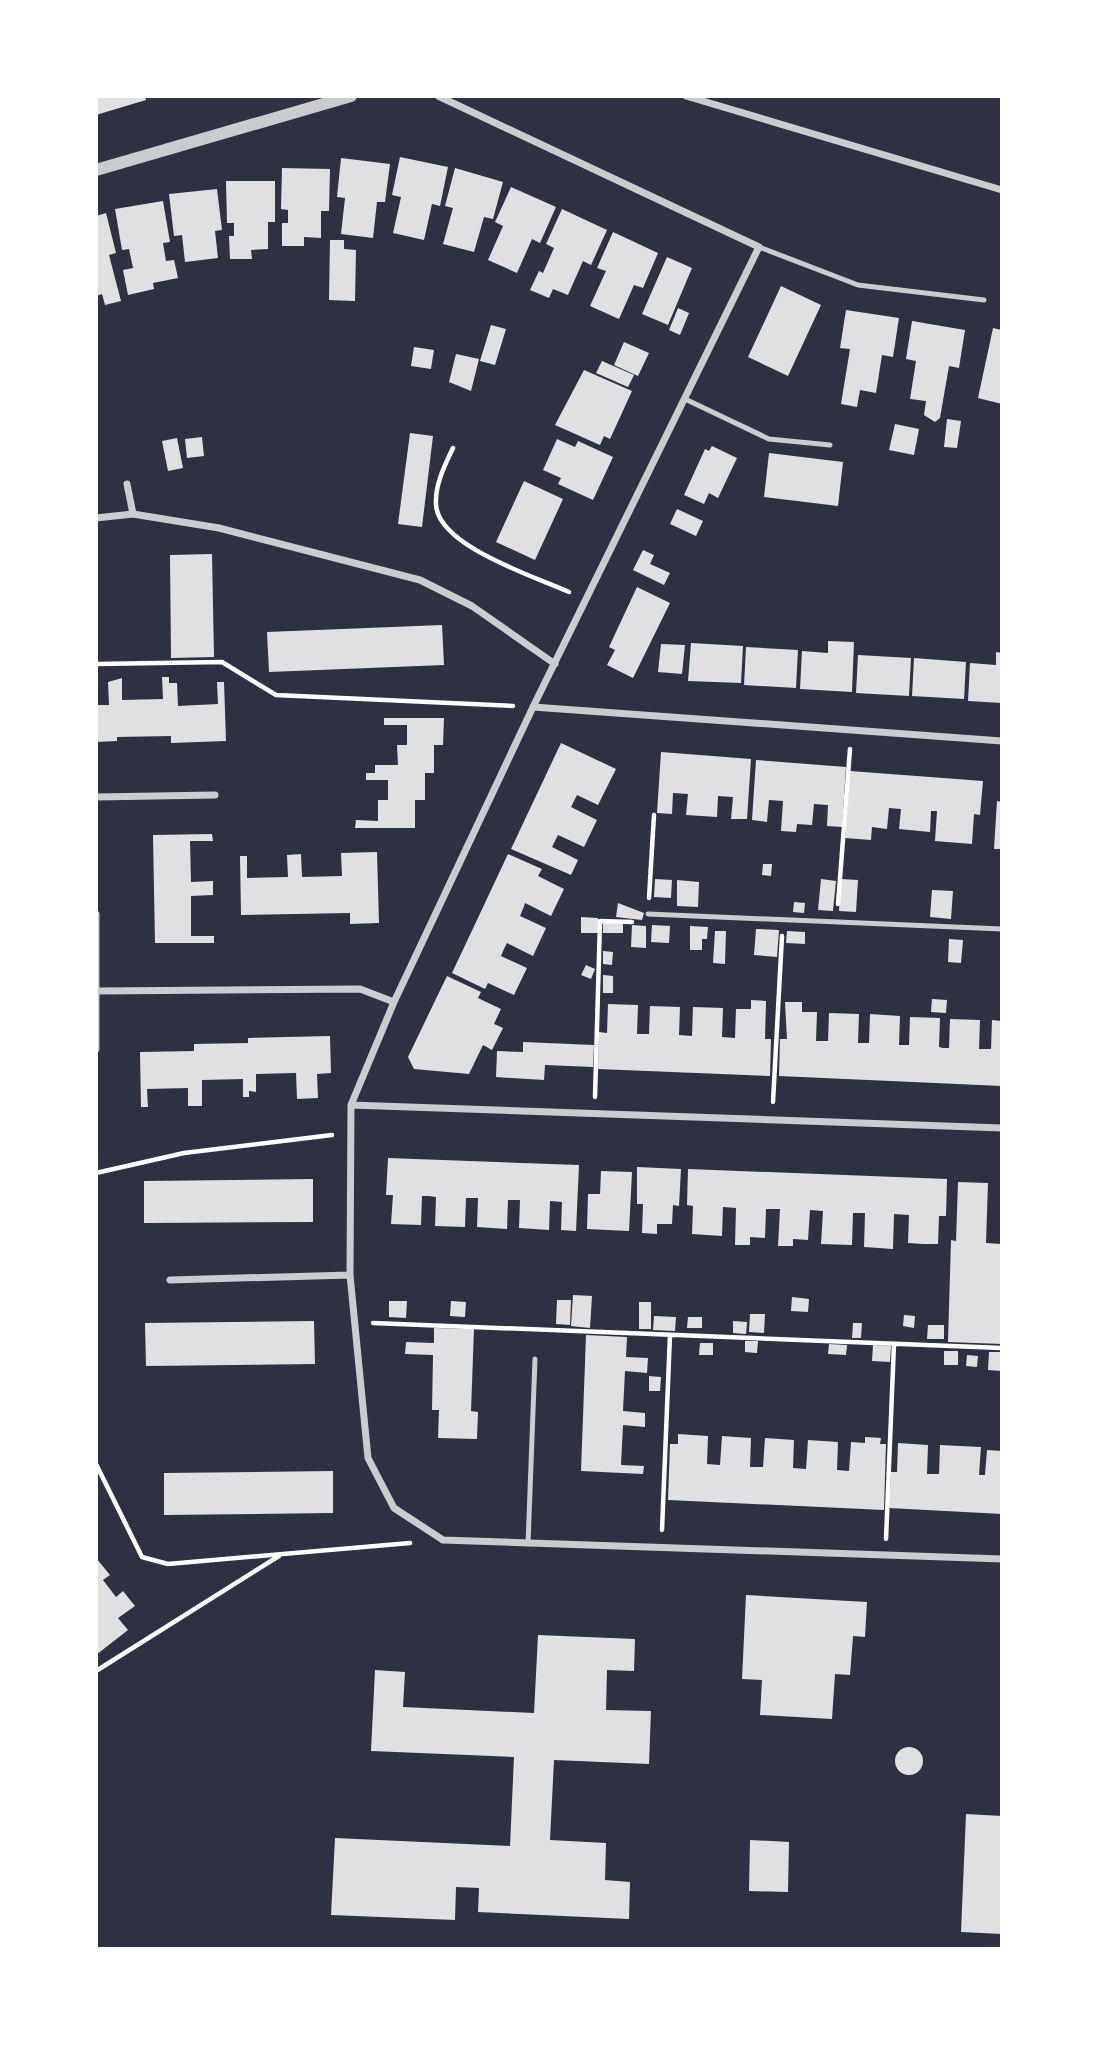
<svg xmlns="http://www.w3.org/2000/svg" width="1098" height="2045" font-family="Overpass,sans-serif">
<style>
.building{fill:#e0e0e3}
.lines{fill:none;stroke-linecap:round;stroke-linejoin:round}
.path{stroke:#fff;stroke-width:4.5}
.service{stroke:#caccd0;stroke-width:5}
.minor{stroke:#caccd0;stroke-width:7}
.tertiary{stroke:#caccd0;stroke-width:12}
</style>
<rect width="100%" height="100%" fill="#2d3142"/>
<!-- building -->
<path class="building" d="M96 96H145L146 100 96 115Z
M400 157 448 167 440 206 432 204 424 240 393 233 401 197 392 195Z
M341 158 390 164 385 202H377L373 238 341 234 345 198 337 197Z
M282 168 330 169 329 211H321V238L304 237V246H282V223H288V210L281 209Z
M455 168 503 182 493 219 484 217 474 252 443 244 453 208 445 206Z
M226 181H275V222H268V249L251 250 252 259H230L229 236H234V223H227Z
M511 187 556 207 540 243 532 239 517 273 488 260 503 226 495 222Z
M217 189 222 230 215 231 218 258 185 262 182 235 174 236 169 194Z
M163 201 170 242 163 243 166 261 174 260 178 278 153 283 154 289 128 295 123 270 133 268 129 249 122 250 115 209Z
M562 209 607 230 591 265 583 261 568 295 553 289 549 298 530 290 539 271 543 273 554 248 546 244Z
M106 213 116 253 109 255 121 301 105 305 102 294 96 296V216Z
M613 232 658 253 643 288 634 285 619 319 590 306 606 271 597 268Z
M330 240H344V249L356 250 355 301 329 300Z
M667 257 692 268 668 325 642 314Z
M781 286 821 305 788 376 748 357Z
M678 308 689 313 680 335 669 330Z
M846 310 899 318 893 357 882 355 876 393 860 390 857 407 841 404 850 349 840 348Z
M912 321 965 330 959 368 949 366 940 418 935 422 924 415 926 401 910 399 916 361 906 359Z
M491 325 506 329 495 365 480 361Z
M993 328 1002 330V404L978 398Z
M624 342 649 353 638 376 614 365Z
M414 347 434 350 431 369 411 366Z
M456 354 479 359 471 391 449 382Z
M602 361 634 375 628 387 596 373Z
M584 370 632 391 610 439 604 436 600 445 555 425Z
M947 419 961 421 957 448 944 447Z
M895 424 919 429 914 455 889 450Z
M410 433 433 436 422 527 398 524Z
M202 437 204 456 187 458 185 439Z
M177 438 183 468 168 471 162 441Z
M557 439 575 447 578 441 613 457 593 500 558 484 561 478 543 470Z
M712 446 737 458 718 498 709 493 704 504 684 495 705 449 709 451Z
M769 453 843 462 838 506 764 497Z
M524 481 563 499 535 560 496 542Z
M677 509 703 521 696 536 670 524Z
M643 550 654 555 650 564 670 573 664 585 633 570Z
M212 554 214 657 171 658 170 555Z
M637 587 670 603 633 678 607 665 615 650 609 647Z
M442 625 444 665 269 672 267 632Z
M828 641 854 642 852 692 800 689 802 651 828 653Z
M691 643 743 646 741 683 688 681Z
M661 644 685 645 682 674 658 672Z
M746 647 798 650 796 688 744 685Z
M996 652 1002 653V703L968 701 970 663 996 665Z
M858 655 911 658 909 696 856 693Z
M914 658 966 662 964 699 912 696Z
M162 677H169V683H177L178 706 218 704 217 682H224L226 741 171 743V736L117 737V741L96 742V705H109L108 682 122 678V700L163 699Z
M384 718H444L443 745H434V773H425V800H415V828H355L356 820 378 821V800H388V780H366V773H375V765H398L397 745H407V725H384Z
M561 743 616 769 598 805 577 795 571 807 597 820 584 847 558 835 552 847 578 860 571 875 511 849Z
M661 752 751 759 747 819H731L733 797 718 796 717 817 686 815 688 794 673 793 672 814 657 813Z
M756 760 846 767 842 827 827 826 828 805 814 804 812 825 797 824 796 832 781 831 783 801 769 800 767 822 752 820Z
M850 771 983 781 980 815 974 814 972 844 935 841 937 811H931L930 832 899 829 901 809 889 808 887 829 872 827 871 840 845 838Z
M997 801 1002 802V849H994Z
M212 834 213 841H190L191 882 213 881V895L191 896V936H214V943H155L153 835Z
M377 852 379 923 350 924V913L241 915 240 856H247V878L288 877 287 855 301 854 302 877 342 876 341 853Z
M508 854 542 869 538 876 564 889 551 916 525 903 523 909 520 916 546 928 533 956 507 943 504 949 501 956 527 968 514 995 488 983 485 989 452 973Z
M763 864H772L771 876 762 875Z
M655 879 672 880 671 898 654 897Z
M821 879 836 881 833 911 818 910Z
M841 879 858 880 856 912 839 911Z
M677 880 699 882 698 907 677 906Z
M932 890 953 891 951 919 930 917Z
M794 902 805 903 804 913 793 912Z
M618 903 644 913 642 920 616 917Z
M581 917 598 918V933H581Z
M603 923H623V933H603Z
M632 925 646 926V948L631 947Z
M652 925 670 926 669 943 651 942Z
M690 926 708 927 707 939H702V950H690Z
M756 929 779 930 777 957 754 955Z
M715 931H726L725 964 713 963Z
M787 931 805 932V944L786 943Z
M949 939 963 940 961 963 948 962Z
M603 951 613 952 612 965 603 964Z
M586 965 595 969 591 979 581 975Z
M603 975 613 976V993H603Z
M447 976 481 992 478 998 501 1009 494 1024 503 1028 492 1050 483 1045 469 1074 414 1069 408 1057Z
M932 999 947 1000 946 1013 931 1012Z
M751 1000 766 1001 765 1039H771L770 1076 598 1069 599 1032 607 1033 608 1004 638 1005 637 1034H649L650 1006 680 1007 679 1035 692 1036 693 1007 723 1008 722 1037 735 1038 736 1009H751Z
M785 1002H802V1012H817L816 1041H828L829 1013 859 1014 858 1043H869L870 1014 900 1016 899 1045H909L910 1017 940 1018 939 1047 943 1048H949L950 1019 980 1020 979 1049H991L992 1020 1002 1021V1086L779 1076 780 1039H787Z
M330 1036 331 1073 317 1074 318 1098 297 1099 296 1073 256 1074V1092L249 1091V1097H243V1079L202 1080V1106H188V1088L147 1089 148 1107H141L140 1052 194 1051V1044L248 1043V1038Z
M523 1042 594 1045 593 1067 545 1065 544 1080 496 1077 497 1051 523 1052Z
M388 1158 579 1165 576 1231 561 1230 562 1202 550 1201 549 1230 519 1228 520 1200H508L507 1229 477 1227 478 1198H466L465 1227 435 1226 436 1197 429 1196H422L421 1225 391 1224 393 1195H386Z
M637 1167 681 1169 679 1206 673 1205 672 1224H657V1234L642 1233 643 1204H637Z
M688 1169 947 1179 946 1216H939L938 1244H923L908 1243 909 1215 894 1214 893 1249 864 1247 865 1213H853L852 1245 821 1244 823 1211 810 1210 808 1240 793 1239V1246H778L780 1209H766L765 1238 750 1237V1245H735L736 1208 723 1207 722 1236 692 1234 693 1206 687 1205Z
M601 1171 632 1172 629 1231 587 1229 588 1194H600Z
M313 1179V1222L144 1223V1181Z
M958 1182 988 1183 986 1243 1002 1244V1344L948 1342 951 1240 956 1241Z
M573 1295 592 1296 590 1328 571 1326Z
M792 1297 809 1299 808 1312 791 1311Z
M557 1300H571L570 1325 556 1324Z
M389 1301H407L406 1318 389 1317Z
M451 1301 466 1302 465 1317 450 1316Z
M639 1302H651V1329H639Z
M750 1314H765L764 1333 749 1332Z
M904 1315 915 1316 914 1328 903 1326Z
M654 1316 676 1317 675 1331 653 1330Z
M688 1317H702V1328H687Z
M314 1321 315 1364 146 1366 145 1323Z
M733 1321 747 1322 746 1334 733 1333Z
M853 1323H862L861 1338H852Z
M928 1325H944V1339H927Z
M434 1328 474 1329 471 1411 478 1412 477 1439 438 1438 439 1410H432L433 1355 405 1354 406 1342 434 1343Z
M586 1335 627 1337 626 1357 648 1358 647 1373 625 1371 623 1411 645 1413V1427L623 1425 621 1465 644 1466 643 1474 581 1471Z
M745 1341H758L757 1353 745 1352Z
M700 1343H713V1355H699Z
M829 1344 847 1345 846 1355 828 1354Z
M873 1345 891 1346 890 1362 872 1361Z
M944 1351H958V1365H944Z
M989 1352H1002V1371L988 1370Z
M967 1355 978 1356 977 1367 966 1366Z
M649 1376 661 1377 660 1391H649Z
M678 1434 708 1436 707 1464 720 1465 722 1436 751 1438 750 1467H763L765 1438 794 1440 793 1468 806 1469 808 1440 838 1442 837 1470 849 1471 851 1442 865 1443V1437L881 1438 880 1444H886L884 1510 668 1500 670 1444H678Z
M898 1443 928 1445 927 1474H939L940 1445 981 1447 979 1475H985L987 1450 1002 1451V1514L889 1508 891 1472H897Z
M333 1471V1513L164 1515V1473Z
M96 1558 110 1575 103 1580 116 1597 123 1591 135 1606 118 1618 128 1630 96 1655Z
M746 1595 867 1602 865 1637 853 1636 850 1675 835 1674 832 1719 760 1715 762 1680 742 1679Z
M538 1635 635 1639 634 1671 607 1670 606 1710 651 1711 649 1764 554 1760 550 1840 606 1843 605 1880 630 1882 629 1919 478 1912 479 1888 456 1887 455 1920 331 1915 335 1838 510 1846 514 1757 371 1751 375 1670 405 1672 403 1707 534 1713Z
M895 1761a14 14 0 1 1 28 0a14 14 0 1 1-28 0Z
M966 1814 1002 1816V1934L961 1932Z
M750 1840 789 1842 788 1892 749 1891Z"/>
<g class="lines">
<!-- path -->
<path class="path" d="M453 448C445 465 435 484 436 504 437 546 536 577 569 592
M96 664 222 662 276 695 513 706
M649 898 654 815
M838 904 850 749
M595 1097 600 921 632 922
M773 1102 782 936
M96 1173 184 1153 332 1135
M373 1323 1002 1348
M96 1464 142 1557 168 1564 410 1543
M662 1530 670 1335
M886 1539 894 1344
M96 1671 279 1556"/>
<!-- service -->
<path class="service" d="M759 247 858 285 984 300
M685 399 769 439 830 445
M648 914 1002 929
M528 1544 535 1359"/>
<!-- minor -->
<path class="minor" d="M438 96 759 247 533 707 394 1002 351 1105 350 1275 368 1458 394 1508 443 1540 1002 1559
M686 96 1002 190
M127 484 133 514
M96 518 133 514 219 528 420 580 472 606 555 664
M533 707 1002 741
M96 797 215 795
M96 914V1049
M98 991 360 989 394 1002
M351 1105 1002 1128
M170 1280 350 1275"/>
<!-- tertiary -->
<path class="tertiary" d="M96 170 351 96"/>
</g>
<!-- border -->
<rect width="1098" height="2045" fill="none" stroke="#ffffff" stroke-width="196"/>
</svg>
